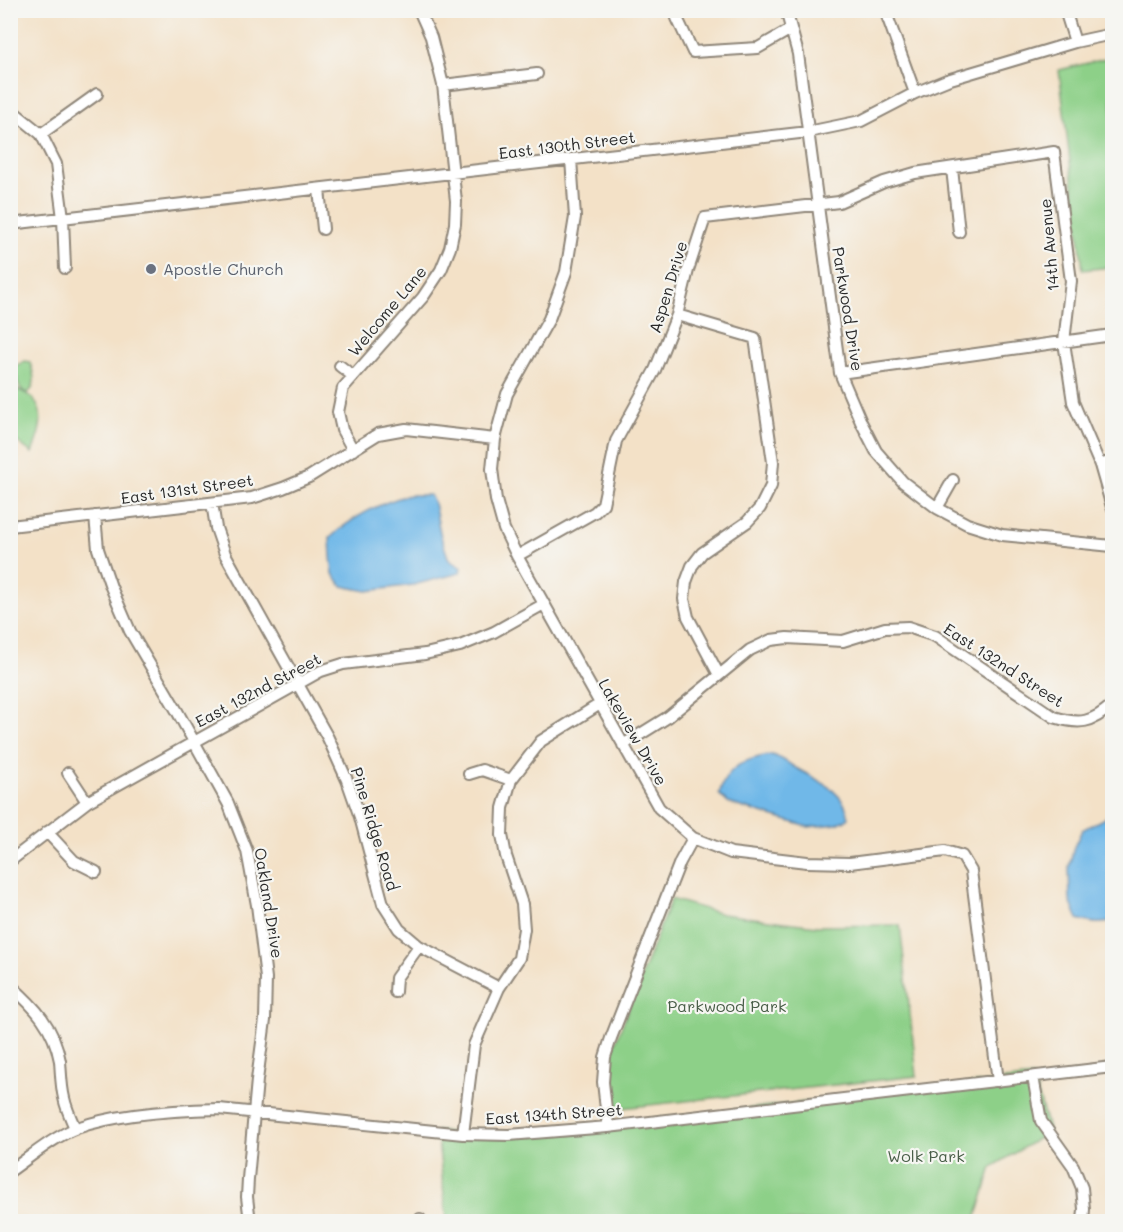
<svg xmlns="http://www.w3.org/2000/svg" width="1123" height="1232" font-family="Mali,sans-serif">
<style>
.green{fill:#8dd088;stroke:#5c7e5a;stroke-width:1.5}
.water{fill:#70b8e8;stroke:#4e728a;stroke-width:1.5}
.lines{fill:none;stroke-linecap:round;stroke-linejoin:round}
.minor-casing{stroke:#8f8679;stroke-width:14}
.minor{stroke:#fff;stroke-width:10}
.worship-dot{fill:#6b7280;stroke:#f6f6f2;stroke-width:2}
.labels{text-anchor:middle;stroke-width:4.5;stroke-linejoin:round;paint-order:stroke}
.street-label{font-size:16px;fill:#2b2b2b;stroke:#f6f6f2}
.worship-label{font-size:16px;fill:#5b616d;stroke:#f6f6f2;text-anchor:start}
.park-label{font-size:16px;fill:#485d47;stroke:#f6f6f2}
</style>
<rect width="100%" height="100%" fill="#f6f6f2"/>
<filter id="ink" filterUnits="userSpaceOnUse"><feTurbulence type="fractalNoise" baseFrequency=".0167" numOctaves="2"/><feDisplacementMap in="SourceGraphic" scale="12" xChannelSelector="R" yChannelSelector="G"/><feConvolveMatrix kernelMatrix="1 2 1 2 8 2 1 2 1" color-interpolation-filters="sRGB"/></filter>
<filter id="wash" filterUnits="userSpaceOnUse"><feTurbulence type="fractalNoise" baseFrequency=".008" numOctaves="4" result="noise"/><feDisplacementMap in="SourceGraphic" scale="24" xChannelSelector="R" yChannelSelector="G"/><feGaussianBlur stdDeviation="1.35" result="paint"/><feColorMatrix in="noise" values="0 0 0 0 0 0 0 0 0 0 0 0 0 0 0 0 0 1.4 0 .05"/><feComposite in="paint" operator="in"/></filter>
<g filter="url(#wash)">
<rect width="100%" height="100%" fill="#f3e1c7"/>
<!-- green -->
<path class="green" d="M1112 57V267L1083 270 1059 70Z
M25 361 30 362C33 372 38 385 28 393 22 392 17 385 17 378 4 368 19 365 25 361Z
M17 389C22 392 31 395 34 400 47 416 38 437 32 453L11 437V397Z
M671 899 722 914 817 926 900 925 917 1076 613 1109 610 1066 616 1041Z
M1033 1077 1049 1132 992 1167 976 1219 963 1221 447 1222 437 1131 509 1135Z"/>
<!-- water -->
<path class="water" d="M409 495H430L434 503 441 537 449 560 461 567 460 573 413 585 367 591 342 586 333 574 331 557 330 538C350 518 382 502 409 495Z
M772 755C781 757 788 763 796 768 818 780 845 791 849 818L837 824 808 827 728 803 719 794C726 767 745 758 772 755Z
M1112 814V921C1101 925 1089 923 1078 919L1070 901 1069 867 1074 847 1082 830Z"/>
</g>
<g filter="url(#ink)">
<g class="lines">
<defs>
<path id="minor" d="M786 10 798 54 840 373 861 422 876 451 903 482 937 508 967 524 1002 535 1112 546
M885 10 915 93
M1065 10 1075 42
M677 18 693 52 758 48 791 29
M443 85 537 74
M10 109 41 134 56 164 63 218 65 268
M41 134 97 94
M571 159 575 217 566 272 549 319 507 394 495 439 492 469 496 500 504 529 517 556 659 808 693 838 731 853 807 862 850 863 945 851 962 856 971 871 998 1081
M952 169 959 232
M319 189 323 229
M10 224 808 132 861 121 915 93 947 80 1075 42 1112 34
M677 315 755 338 773 462 771 486 760 508 747 522 702 553 692 566 686 582 684 599 688 617 719 675
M340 366 353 376
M840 373 1112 335
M353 450 342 430 338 412 343 388 423 297 441 270 450 248 455 224 456 201 443 85 431 37 419 10
M1100 465 1112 461
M212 503 216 528 225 554 328 738 347 780 360 817 383 904 399 929 419 946 499 988
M937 508 953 480
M95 516 98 549 111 587 130 631 177 711 228 803 247 851 257 905 266 978 265 1020 257 1080 248 1179 247 1197 250 1222
M10 526 252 498 283 488 309 477 378 434 406 429 495 439
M517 556 595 512 603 504 616 441 655 370 677 315 688 270 705 218 839 202 884 182 915 173 1054 152 1071 281 1064 342 1073 402 1100 465 1112 507
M623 745 668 717 750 650 771 640 787 638 843 641 885 628 908 627 935 636 1054 717C1080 725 1092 723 1112 705
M68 773 87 802
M469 774 482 770 511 780
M47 832 74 861 96 872
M10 861 87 802 321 671 343 664 425 654 460 646 494 632 544 604
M10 985C35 1007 54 1027 60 1061 61 1073 61 1086 64 1098 66 1108 71 1119 75 1128
M395 992 396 978 419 946
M1033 1077 1041 1121 1073 1166 1082 1188 1084 1209 1083 1222
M608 1127 603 1082 605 1057 611 1038 680 862 693 838
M463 1134 474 1045 499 988 519 958 524 929 522 904 506 856 502 835 503 808 511 780 541 741 600 704
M10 1171C30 1157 55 1136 77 1128 118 1113 175 1110 219 1109L463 1134 509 1135 608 1127 1112 1067
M417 1222 420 1219"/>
</defs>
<!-- minor casing -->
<use href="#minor" class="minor-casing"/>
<!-- minor -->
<use href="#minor" class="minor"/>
</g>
</g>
<!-- markers -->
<circle class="worship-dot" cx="151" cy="269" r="6"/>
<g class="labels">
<!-- street labels -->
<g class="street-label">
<text transform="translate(567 145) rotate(-7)" y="6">East 130th Street</text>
<text transform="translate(1049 245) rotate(-95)" y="6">14th Avenue</text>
<text transform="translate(668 287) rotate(-73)" y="6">Aspen Drive</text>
<text transform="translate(848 309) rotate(81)" y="6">Parkwood Drive</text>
<text transform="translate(387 311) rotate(-50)" y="6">Welcome Lane</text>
<text transform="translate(187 489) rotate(-8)" y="6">East 131st Street</text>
<text transform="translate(1004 665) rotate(33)" y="6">East 132nd Street</text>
<text transform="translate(258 690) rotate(-28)" y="6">East 132nd Street</text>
<text transform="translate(633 732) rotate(60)" y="6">Lakeview Drive</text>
<text transform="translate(375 829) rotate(73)" y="6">Pine Ridge Road</text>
<text transform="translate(269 903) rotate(81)" y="6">Oakland Drive</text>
<text transform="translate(554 1114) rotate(-4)" y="6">East 134th Street</text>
</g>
<!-- worship labels -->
<g class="worship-label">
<text x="163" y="275">Apostle Church</text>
</g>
<!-- park labels -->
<g class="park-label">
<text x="727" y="1012">Parkwood Park</text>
<text x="926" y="1162">Wolk Park</text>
</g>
</g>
<!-- margin -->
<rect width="1123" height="1232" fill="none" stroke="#f6f6f2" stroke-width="36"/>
</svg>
